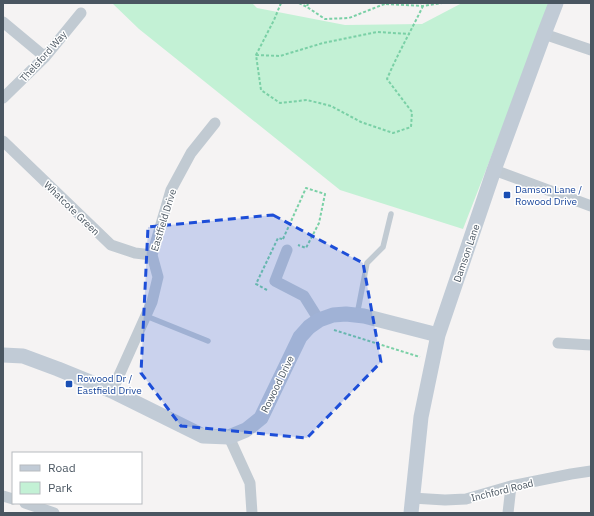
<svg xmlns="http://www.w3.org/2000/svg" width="594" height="516" font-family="'IBM Plex Sans',sans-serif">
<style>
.green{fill:#c3f1d5}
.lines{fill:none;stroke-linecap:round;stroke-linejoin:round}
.path{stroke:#7ad0a6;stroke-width:2;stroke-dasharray:3 2;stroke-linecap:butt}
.lane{stroke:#c1cad2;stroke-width:5.5}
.street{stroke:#c1cad2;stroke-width:11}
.secondary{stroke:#c1cbd6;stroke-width:15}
.marked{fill:#1d4ed8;fill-opacity:0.2;stroke:#1d4ed8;stroke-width:3;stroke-dasharray:8 5;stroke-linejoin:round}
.transit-dot{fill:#1a4fb4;stroke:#fff;stroke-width:1.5}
.labels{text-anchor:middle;stroke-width:3;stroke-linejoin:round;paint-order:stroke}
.street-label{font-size:10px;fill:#4a5661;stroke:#fff}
.transit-label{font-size:10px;fill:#164399;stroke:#fff;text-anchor:start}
</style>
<rect width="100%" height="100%" fill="#f5f3f3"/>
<!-- green -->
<path class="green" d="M112 3H252L257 8 345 25 422 24 462 3H551L463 229 340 190 139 29Z"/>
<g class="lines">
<!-- path -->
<path class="path" d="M281 3 274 20 256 55 261 90 280 103 307 100 331 106 361 122 393 133 411 127 412 112 387 79C398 53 411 31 423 6L421 3
M299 3 307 7
M308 3 307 7 325 19 349 18 387 3
M386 4 423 6 442 3
M256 55 280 56 323 43 377 32 410 34
M283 239 306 188 325 194 319 223 306 248 298 245
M267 290 256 284 278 238 282 239
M334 330 420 357"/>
<!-- lane -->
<path class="lane" d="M357 315 367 263 383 247 391 214
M146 316 208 341"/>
<!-- street -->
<path class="street" d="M3 22 45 57
M544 34 591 50
M3 98 45 57 81 13
M3 141 111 245 135 253 152 255
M494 170 591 206
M287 250 275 281 304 296 319 320
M558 343 591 345
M112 391 152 302 158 277 152 255 171 190 191 153 215 123
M229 437 250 483 252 513
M3 496 13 499
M412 498 445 500 466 499 511 486 571 474 591 471
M25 503 54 513
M508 513 511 486"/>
<!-- secondary -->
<path class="secondary" d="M3 355 23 356 58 369 112 391 203 436 229 437 246 430 261 418 300 337 309 327 319 320 333 315 346 314 364 316 438 335
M411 513 421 417 438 335 494 170 544 34 556 3"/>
</g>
<!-- marked area -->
<path class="marked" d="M273 215 363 263 381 362 307 438 181 426 141 373 148 227Z"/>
<!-- markers -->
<g class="transit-dot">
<rect x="503" y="191" width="8" height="8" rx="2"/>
<rect x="65" y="380" width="8" height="8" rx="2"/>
</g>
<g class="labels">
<!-- street labels -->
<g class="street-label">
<text transform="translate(43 56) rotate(-48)" y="4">Thelsford Way</text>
<text transform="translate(72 208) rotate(44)" y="4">Whatcote Green</text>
<text transform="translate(163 220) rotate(-73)" y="4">Eastfield Drive</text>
<text transform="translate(466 253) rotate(-71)" y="4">Damson Lane</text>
<text transform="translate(277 384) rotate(-64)" y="4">Rowood Drive</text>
<text transform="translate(502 490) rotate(-14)" y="4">Inchford Road</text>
</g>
<!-- transit labels -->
<g class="transit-label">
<text x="515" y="193">Damson Lane /<tspan x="515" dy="12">Rowood Drive</tspan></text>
<text x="77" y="382">Rowood Dr /<tspan x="77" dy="12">Eastfield Drive</tspan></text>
</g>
</g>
<!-- border -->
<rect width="594" height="516" fill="none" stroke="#4a5661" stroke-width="8"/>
<!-- legend -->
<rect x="12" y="452" width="130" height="52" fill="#ffffff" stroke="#b7bbc0"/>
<rect x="20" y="465" width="20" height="6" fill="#c1cbd6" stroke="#b7bbc0"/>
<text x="48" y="472" font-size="12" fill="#4a5661">Road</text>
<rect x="20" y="482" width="20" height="12" fill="#c3f1d5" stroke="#b7bbc0"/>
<text x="48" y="492" font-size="12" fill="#4a5661">Park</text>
</svg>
